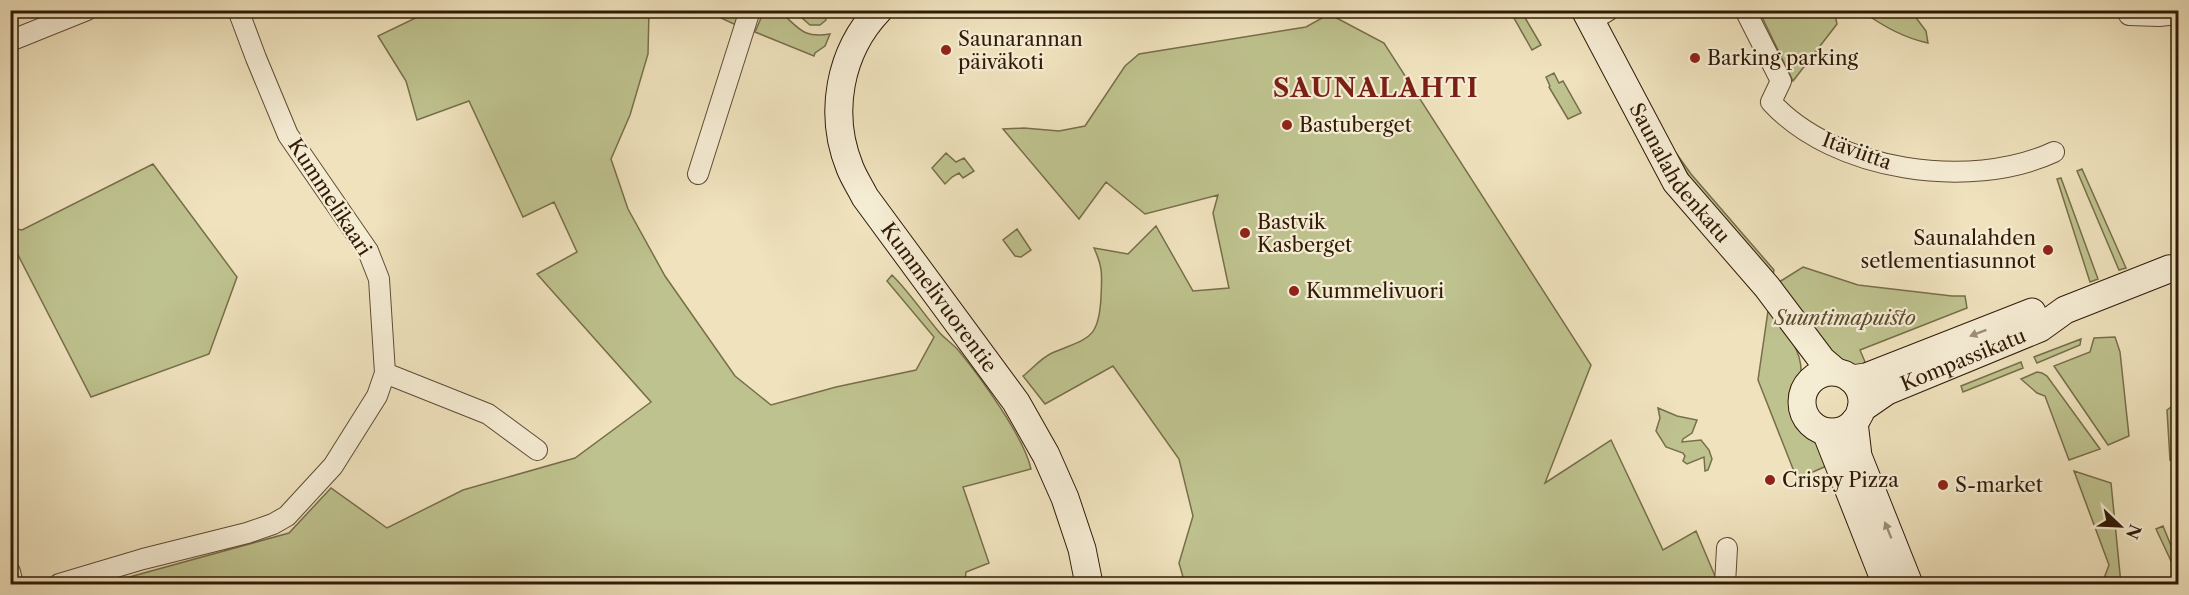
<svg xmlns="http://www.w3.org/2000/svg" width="2189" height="595" font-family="'Libre Caslon Text',serif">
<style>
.green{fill:#bec28e;stroke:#776e4a;stroke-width:1.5}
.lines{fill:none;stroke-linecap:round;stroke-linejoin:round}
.street-casing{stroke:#604c34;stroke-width:22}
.secondary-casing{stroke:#301a06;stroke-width:29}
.street{stroke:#f5ecd4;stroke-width:20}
.secondary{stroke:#f5ecd4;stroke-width:27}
.oneway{fill:#9c8e77}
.poi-dot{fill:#8f2418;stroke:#f5ecd4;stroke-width:2}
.labels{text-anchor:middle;stroke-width:4.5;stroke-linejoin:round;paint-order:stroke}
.poi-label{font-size:20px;fill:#301a06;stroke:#f5ecd4;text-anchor:start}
.street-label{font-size:20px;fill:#301a06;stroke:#f5ecd4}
.park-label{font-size:20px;font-style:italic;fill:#5b4c2f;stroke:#f5ecd4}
.district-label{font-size:26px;font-weight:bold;letter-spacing:1.5px;fill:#7a1f14;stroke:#f5ecd4}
</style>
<rect width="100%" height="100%" fill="#efe2bd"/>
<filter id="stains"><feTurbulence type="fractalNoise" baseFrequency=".00333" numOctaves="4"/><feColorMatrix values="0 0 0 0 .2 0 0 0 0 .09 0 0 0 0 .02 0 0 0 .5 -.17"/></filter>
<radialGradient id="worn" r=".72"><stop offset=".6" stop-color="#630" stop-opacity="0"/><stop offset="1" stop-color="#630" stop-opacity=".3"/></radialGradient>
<!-- green -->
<path class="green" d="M778 10C798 26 801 39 830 34L825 46 815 53 814 56 755 32 764 11Z
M430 11H649L648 54 630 115 611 159 628 209 665 276 735 376 771 405 836 387 916 370 934 337 887 281 892 275C910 293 923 313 939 332 945 339 953 344 959 351 981 378 1024 437 1031 469L963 487 989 563 966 572 965 581 967 584H104L289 533 331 488 387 528 463 490 575 458 651 402 537 274 577 252 554 202 523 217 469 101 417 120 406 81 378 36Z
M709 11H741L736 25 710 13Z
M794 11H815L825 14 826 20 820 25H810Z
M1510 11H1521L1541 45 1532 50Z
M1759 11H1827L1835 15 1837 24 1793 81Z
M1862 11H1911L1926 31 1928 43C1904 38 1881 25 1862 11Z
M1329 14 1384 43 1591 365 1545 483 1611 440 1663 550 1696 531 1715 576 1714 584H1185L1179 563 1193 516 1179 459 1113 366 1045 404 1023 376C1032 369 1041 358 1052 353 1087 338 1099 341 1101 297 1102 274 1103 268 1094 248L1128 254 1156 226 1193 291 1229 288 1213 213 1218 195 1145 214 1106 182 1079 219 1003 129 1024 128 1059 131 1085 126 1125 66 1139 54 1306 27Z
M1554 73 1559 83 1563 81 1581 113 1568 119 1549 87 1550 86 1546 77Z
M946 153 956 162 964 158 974 171 963 178 959 173 952 177 945 184 932 168Z
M1676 153 1691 174 1774 270 1773 275 1701 198Z
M153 164 237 277 209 354 91 397 18 255 11 254V228L22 230Z
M2082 169 2126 268 2119 270 2077 171Z
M2061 178 2098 279 2090 282 2057 179Z
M1017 229 1031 250 1021 257 1015 256 1003 240Z
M1803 267 1858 285 1952 296H1965L1967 308 1860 350 1868 369 1857 370 1840 364 1776 284Z
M1768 311C1784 329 1803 349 1801 375 1799 389 1790 402 1796 416 1800 427 1812 434 1820 444 1825 450 1828 457 1831 464L1797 479 1758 380Z
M2115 337 2120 352 2129 436 2108 445 2054 366 2090 352 2094 338Z
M2081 339 2080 345 2037 363 2034 357Z
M2021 362 2023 368 1963 392 1961 386Z
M2037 372 2042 373 2047 376 2100 449 2069 460 2045 396 2037 393 2021 379Z
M2178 402V455L2170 460 2167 410Z
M1658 408 1677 416 1697 420 1692 433 1683 439 1682 442 1701 440 1709 450 1712 459 1708 470 1705 471 1704 457 1687 464 1683 461 1685 456 1683 453 1666 447 1656 431 1660 418Z
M2074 471 2111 483 2121 584H2096L2103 581 2109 565Z
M2163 526 2172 548H2175L2178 557V576L2156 529Z"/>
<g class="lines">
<defs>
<path id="street" d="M1745 10 1781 81 1771 102C1834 171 1970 191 2054 152
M2129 15 2159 16 2178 14
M1591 21 1609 10
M10 41 87 10
M698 174 750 10
M385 373 488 414 537 450
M10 572 13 584
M59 584 143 559 247 533 273 524 287 516 333 466 377 396 385 373 379 279 368 251 288 135 256 58 238 10
M1725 584 1727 548"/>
<g id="secondary">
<path id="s1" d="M879 10C839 52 828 114 850 168 854 178 860 187 865 197L1016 402 1046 455 1065 498 1082 549 1089 584"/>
<path id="s2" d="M1585 10 1676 182 1767 287 1822 360 1836 372"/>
<circle cx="1832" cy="402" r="30"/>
<path d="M1851 379 1866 377 2032 312"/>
<path id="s3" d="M1861 409 1887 391 2040 328 2065 310 2169 269 2178 268"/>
<path d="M1854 422 1858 456 1909 584"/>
<path d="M1826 432 1886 584"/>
</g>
</defs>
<!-- street casing -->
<use href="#street" class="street-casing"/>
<!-- secondary casing -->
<use href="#secondary" class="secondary-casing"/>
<!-- street -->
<use href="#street" class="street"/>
<!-- secondary -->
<use href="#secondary" class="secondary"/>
</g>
<!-- one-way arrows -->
<defs><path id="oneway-solid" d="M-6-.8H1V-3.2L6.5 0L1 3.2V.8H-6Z" transform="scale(1.5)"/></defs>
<g class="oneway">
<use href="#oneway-solid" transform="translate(1978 333) rotate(159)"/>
<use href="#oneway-solid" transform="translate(1888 530) rotate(-112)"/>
</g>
<!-- markers -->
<g class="poi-dot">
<circle cx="946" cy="50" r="6"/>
<circle cx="1695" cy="58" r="6"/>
<circle cx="1287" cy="125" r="6"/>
<circle cx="1245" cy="233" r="6"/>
<circle cx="2048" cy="250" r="6"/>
<circle cx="1294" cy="291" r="6"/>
<circle cx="1770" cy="480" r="6"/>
<circle cx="1943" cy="485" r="6"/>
</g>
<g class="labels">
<!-- poi labels -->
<g class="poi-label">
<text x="958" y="46">Saunarannan<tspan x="958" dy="23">päiväkoti</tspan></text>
<text x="1707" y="65">Barking parking</text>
<text x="1299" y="132">Bastuberget</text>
<text x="1257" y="229">Bastvik<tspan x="1257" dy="23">Kasberget</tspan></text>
<text x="2036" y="245" text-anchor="end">Saunalahden<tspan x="2036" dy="23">setlementiasunnot</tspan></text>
<text x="1306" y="298">Kummelivuori</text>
<text x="1782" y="487">Crispy Pizza</text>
<text x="1955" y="492">S-market</text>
</g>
<!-- street labels -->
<g class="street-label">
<text transform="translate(1857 151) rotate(20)" y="7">Itäviitta</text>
<text dy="7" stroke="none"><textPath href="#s2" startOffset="189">Saunalahdenkatu</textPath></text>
<text transform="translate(330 197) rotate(57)" y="7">Kummelikaari</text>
<text dy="7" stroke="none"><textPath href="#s1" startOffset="327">Kummelivuorentie</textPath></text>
<text dy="7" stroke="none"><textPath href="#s3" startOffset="114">Kompassikatu</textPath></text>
</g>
<!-- park labels -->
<g class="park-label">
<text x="1845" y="325">Suuntimapuisto</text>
</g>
<!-- district labels -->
<g class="district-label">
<text x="1376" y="97">SAUNALAHTI</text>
</g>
</g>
<!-- margin -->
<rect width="2189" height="595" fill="none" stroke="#efe2bd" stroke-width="36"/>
<rect x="12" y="12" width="2165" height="571" fill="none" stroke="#301a06" stroke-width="3"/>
<rect x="18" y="18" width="2153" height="559" fill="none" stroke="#301a06" stroke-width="1.5"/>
<!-- north arrow -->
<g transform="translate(2120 526) rotate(113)" stroke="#f5ecd4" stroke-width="4.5" paint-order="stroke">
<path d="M0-4.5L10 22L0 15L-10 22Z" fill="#301a06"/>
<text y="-9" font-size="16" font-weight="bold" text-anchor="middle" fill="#301a06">N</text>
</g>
<rect width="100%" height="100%" filter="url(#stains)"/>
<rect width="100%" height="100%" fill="url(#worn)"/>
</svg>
